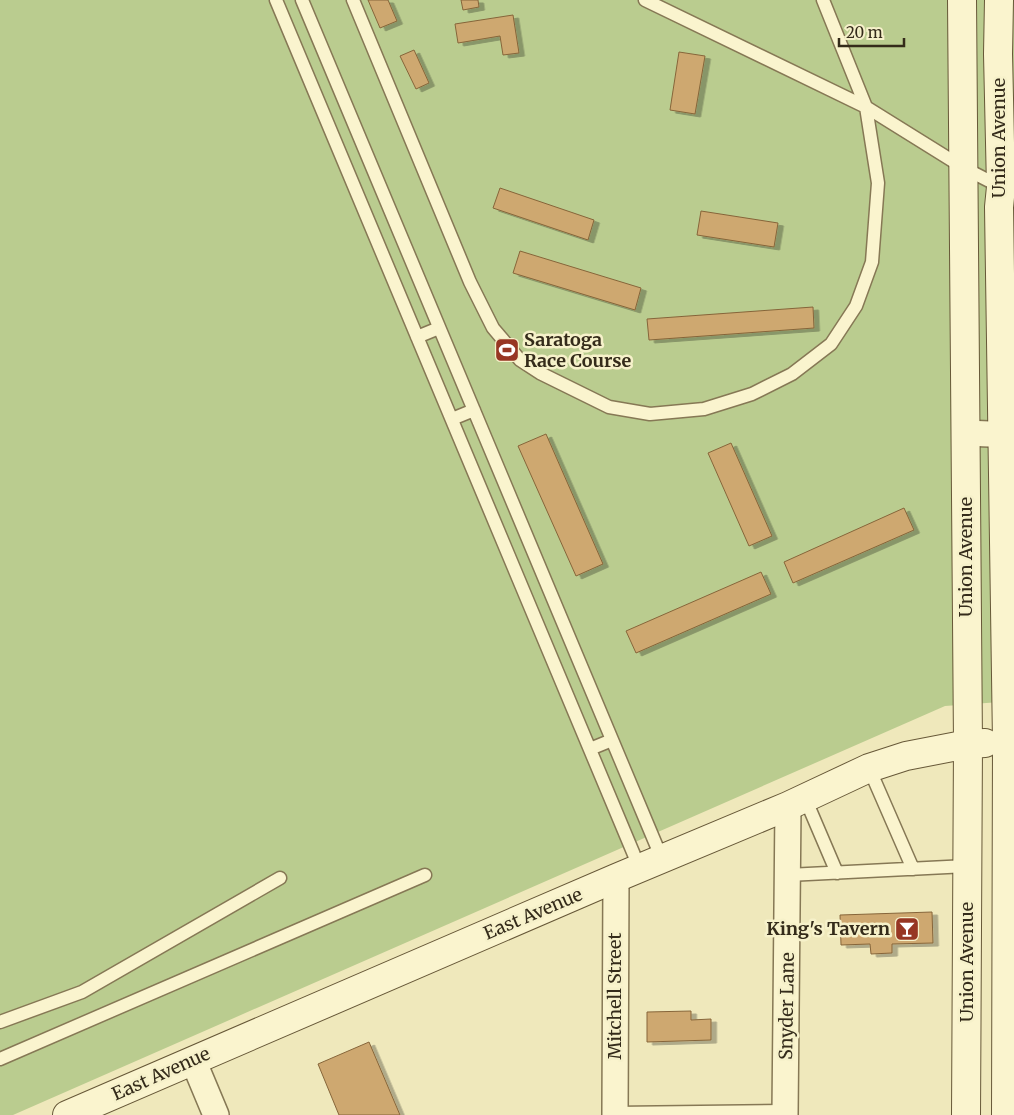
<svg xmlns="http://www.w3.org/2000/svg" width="1014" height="1115" font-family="Merriweather,serif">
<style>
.green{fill:#bacc8f}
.building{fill:#cea86f;stroke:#86653a;filter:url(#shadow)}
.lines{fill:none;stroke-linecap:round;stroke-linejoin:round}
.lane-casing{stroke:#867855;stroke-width:15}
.street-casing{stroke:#867855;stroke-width:28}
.secondary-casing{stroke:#675838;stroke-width:30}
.lane{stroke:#faf4ce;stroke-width:12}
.street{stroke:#faf4ce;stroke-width:25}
.secondary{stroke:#faf4ce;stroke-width:28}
.labels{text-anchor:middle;stroke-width:5;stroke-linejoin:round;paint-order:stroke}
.street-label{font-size:18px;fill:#342b1a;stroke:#f6f1ca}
.poi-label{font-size:18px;font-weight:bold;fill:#342b1a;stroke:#f6f1ca;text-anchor:start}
</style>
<defs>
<filter id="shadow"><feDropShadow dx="5.5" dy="3" stdDeviation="0" flood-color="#0004"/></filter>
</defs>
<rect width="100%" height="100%" fill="#efe8bb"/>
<!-- green -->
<path class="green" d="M0 0H1014V701L945 706 13 1115H0Z"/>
<!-- building -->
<path class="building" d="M368 0H388L397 21 380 28Z
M461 0H478L479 7 463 10Z
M513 15 519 53 503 55 500 36 458 43 455 24Z
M414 50 429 83 416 89 400 56Z
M679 52 705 56 695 114 670 110Z
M500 188 594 220 588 240 493 208Z
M701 211 778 223 774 247 697 235Z
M520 251 641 288 635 310 513 273Z
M813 307 814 328 649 340 647 319Z
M546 434 603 564 576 576 518 446Z
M731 443 772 536 749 546 708 453Z
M904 508 914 530 793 583 784 562Z
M761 572 771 594 636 653 626 631Z
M932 912 933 943 892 944V953L871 954 870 944 841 945 840 915Z
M691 1011V1020L711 1019V1040L647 1042V1012Z
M369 1042 400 1115H339L318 1064Z"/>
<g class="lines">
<defs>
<path id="lane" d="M276 0 640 869
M302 0 662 859
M353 0 470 282 493 328 520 360 540 373 609 407 650 414 704 409 752 394 792 374 831 344 856 306 872 262 878 183 866 107 823 0
M645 0 866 107 964 168 1001 187
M417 337 439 328
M452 419 474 410
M590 749 612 740
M869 768 913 869
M805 798 837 873
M788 875 967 866
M0 1022 82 992 280 878
M0 1059 425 875
M615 1113 785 1111"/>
<path id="street" d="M965 433 1014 435
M193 1060 216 1115
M615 1115 616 878
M785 1115 788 806"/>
<path id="secondary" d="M962 0 968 744 966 1115
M999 0 998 54 1001 187 999 207 1007 742 1006 1115
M67 1115 616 878 788 806 869 768 906 756 968 744 985 743"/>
</defs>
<!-- lane casing -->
<use href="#lane" class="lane-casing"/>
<!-- street casing -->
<use href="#street" class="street-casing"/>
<!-- secondary casing -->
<use href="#secondary" class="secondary-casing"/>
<!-- lane -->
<use href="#lane" class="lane"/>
<!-- street -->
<use href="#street" class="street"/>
<!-- secondary -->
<use href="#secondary" class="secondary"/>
</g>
<!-- icons -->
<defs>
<symbol id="stadium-square" viewBox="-11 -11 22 22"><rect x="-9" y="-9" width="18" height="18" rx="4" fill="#973623" stroke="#f6f1ca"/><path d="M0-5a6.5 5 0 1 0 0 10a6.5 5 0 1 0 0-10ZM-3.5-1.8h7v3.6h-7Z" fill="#fff"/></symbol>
<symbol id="bar-square" viewBox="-11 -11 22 22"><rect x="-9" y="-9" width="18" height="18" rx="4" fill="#973623" stroke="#f6f1ca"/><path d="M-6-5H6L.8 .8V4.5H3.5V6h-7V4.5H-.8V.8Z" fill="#fff"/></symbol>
</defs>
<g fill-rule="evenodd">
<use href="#stadium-square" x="493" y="336" width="28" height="28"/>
<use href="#bar-square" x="893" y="915" width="28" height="28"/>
</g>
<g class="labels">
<!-- street labels -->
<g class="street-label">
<text transform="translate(999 138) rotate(-90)" y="6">Union Avenue</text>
<text transform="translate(966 557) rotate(-90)" y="6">Union Avenue</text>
<text transform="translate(533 914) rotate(-23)" y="6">East Avenue</text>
<text transform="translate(967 962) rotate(-90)" y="6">Union Avenue</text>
<text transform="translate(615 996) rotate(-90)" y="6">Mitchell Street</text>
<text transform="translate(787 1006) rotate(-89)" y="6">Snyder Lane</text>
<text transform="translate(161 1074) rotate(-24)" y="6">East Avenue</text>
</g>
<!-- poi labels -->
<g class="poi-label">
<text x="524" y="346">Saratoga<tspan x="524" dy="21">Race Course</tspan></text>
<text x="890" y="935" text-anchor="end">King's Tavern</text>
</g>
</g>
<!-- scale -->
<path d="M839 38v8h65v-8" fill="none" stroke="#342b1a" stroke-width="2.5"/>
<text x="846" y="38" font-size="15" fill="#342b1a" stroke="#f6f1ca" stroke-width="4" paint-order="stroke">20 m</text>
</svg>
